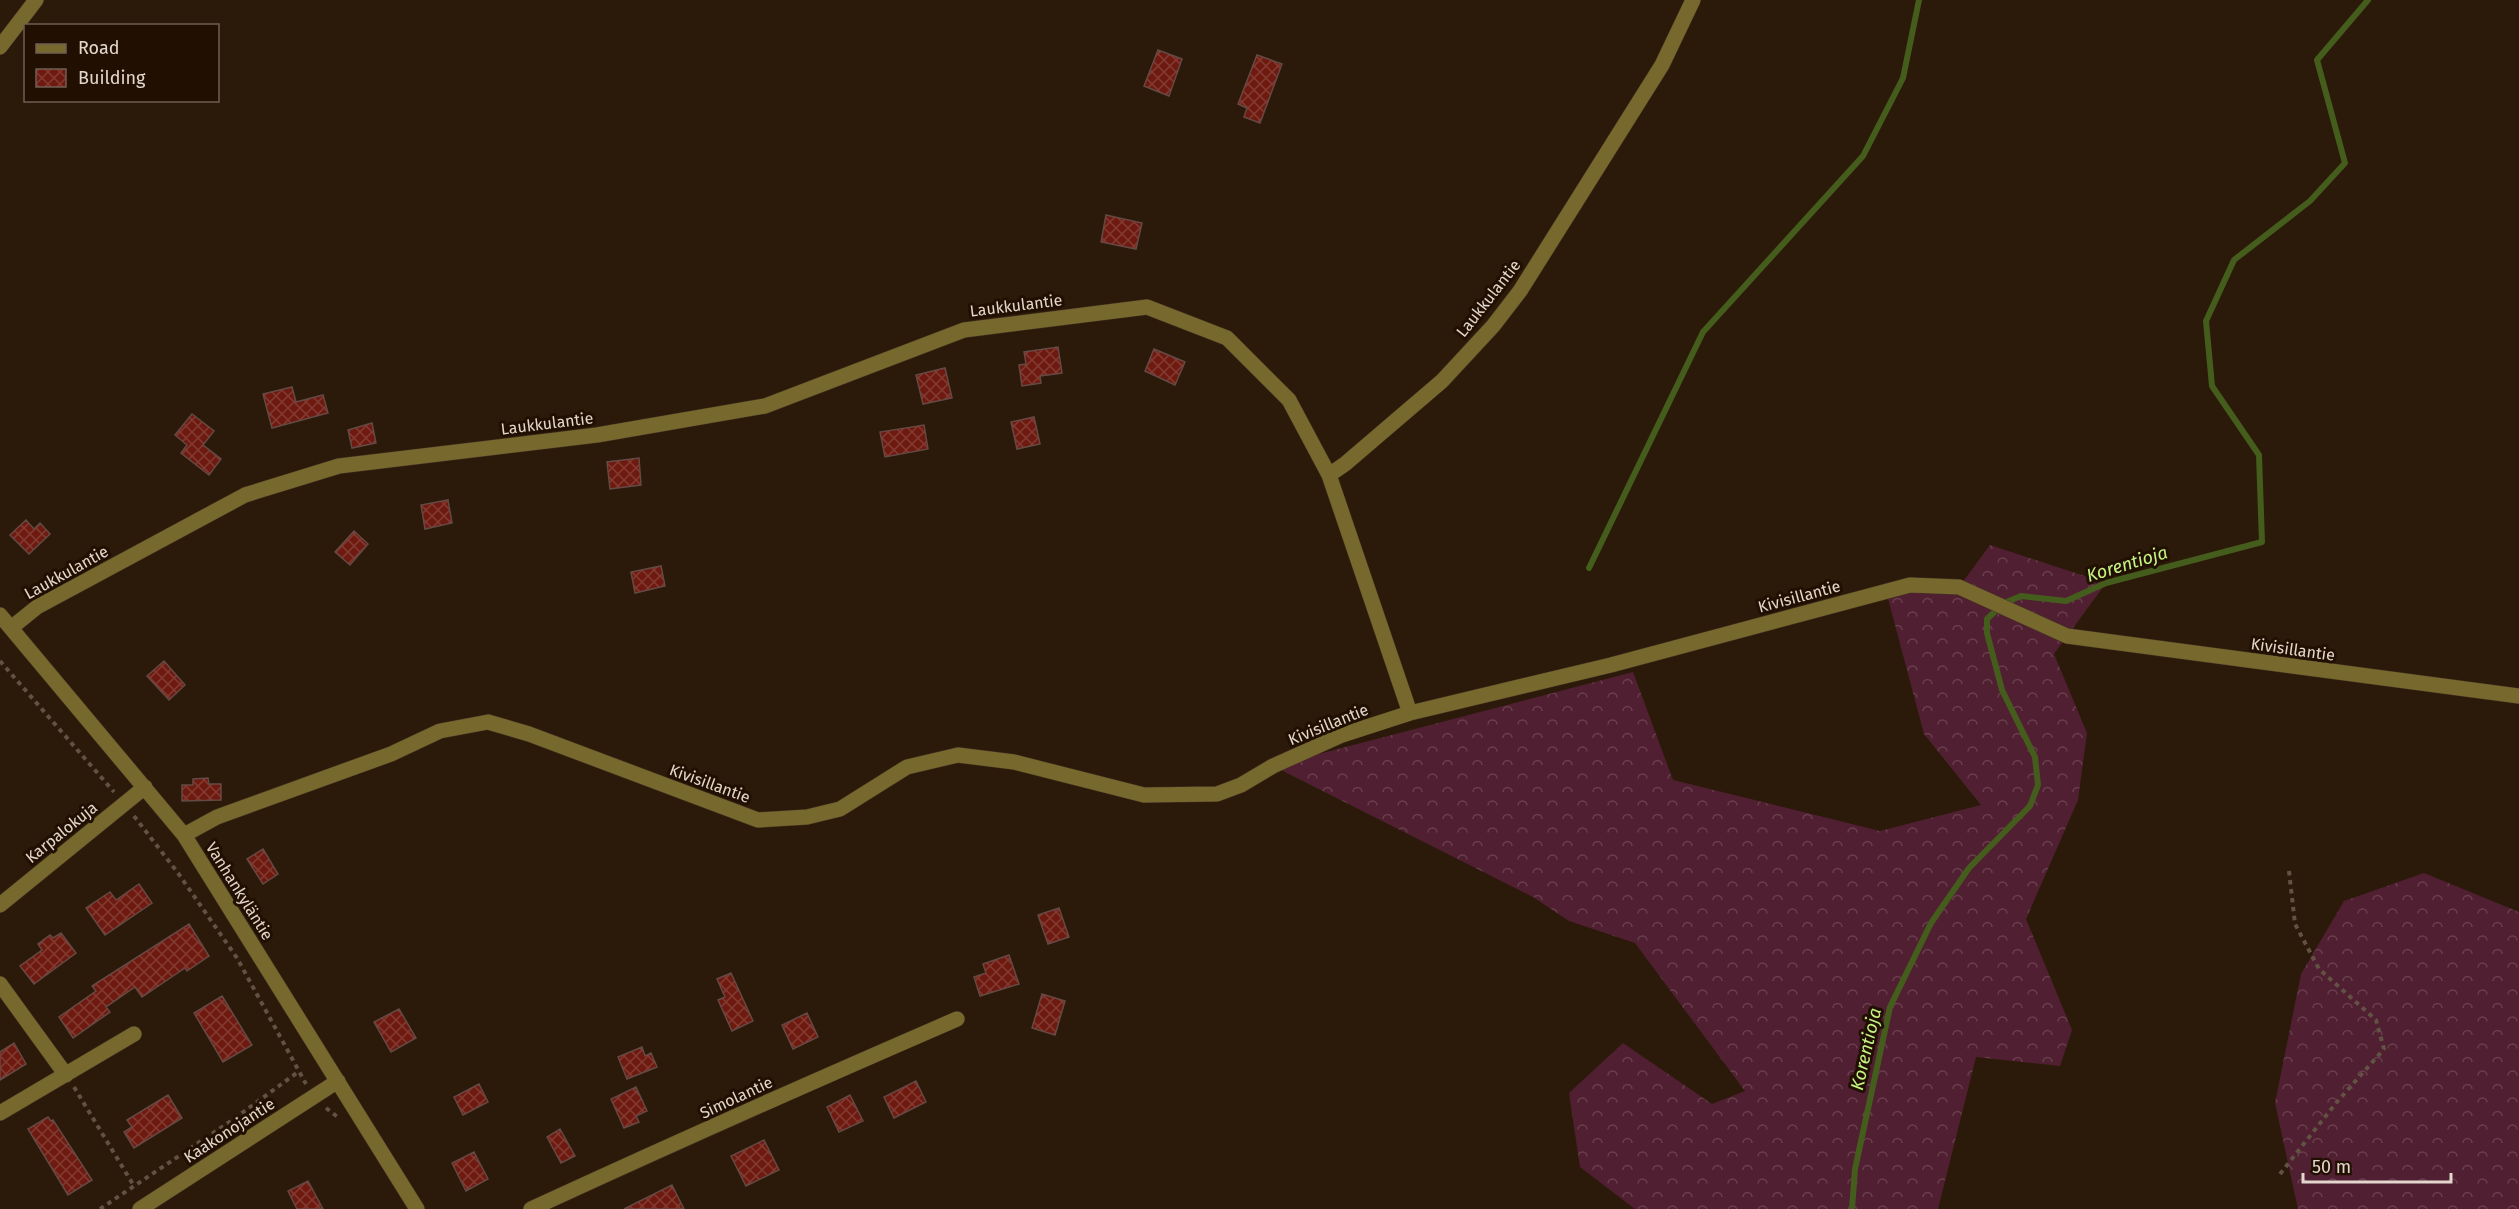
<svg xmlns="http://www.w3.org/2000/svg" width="2519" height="1209" font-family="'Fira Sans',sans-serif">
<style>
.forest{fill:url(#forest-crowns)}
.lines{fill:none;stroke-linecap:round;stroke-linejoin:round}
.stream{stroke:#455d1c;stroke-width:6}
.building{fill:url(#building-cross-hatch);stroke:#654944;stroke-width:1.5}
.minor-casing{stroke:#453424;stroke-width:16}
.path{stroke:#625244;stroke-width:4;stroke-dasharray:4.5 4.5;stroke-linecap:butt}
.minor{stroke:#77682d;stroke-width:15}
.labels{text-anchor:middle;stroke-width:6;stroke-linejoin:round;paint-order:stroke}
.street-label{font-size:16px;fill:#e3d6cc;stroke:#211002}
.water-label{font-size:18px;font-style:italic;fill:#c5f483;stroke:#211002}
</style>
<defs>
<pattern id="forest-crowns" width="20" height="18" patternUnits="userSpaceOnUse" patternTransform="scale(1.5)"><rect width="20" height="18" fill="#501f32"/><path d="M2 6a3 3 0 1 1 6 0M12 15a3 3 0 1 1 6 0" fill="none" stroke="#693f4e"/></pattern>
<pattern id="building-cross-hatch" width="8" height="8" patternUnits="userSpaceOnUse" patternTransform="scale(1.5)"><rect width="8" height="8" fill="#6e1a10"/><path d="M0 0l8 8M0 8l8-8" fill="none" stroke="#833b32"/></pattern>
</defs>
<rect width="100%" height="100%" fill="#2b1a09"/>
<!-- forest -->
<path class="forest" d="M1990 545 2106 583 2054 654 2087 733 2078 800 2026 919 2072 1030 2060 1066 1976 1057 1938 1209H1635L1580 1167 1569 1093 1623 1043 1712 1104 1745 1091 1635 943 1569 921 1533 897 1273 766 1633 672 1673 780 1880 831 1981 805 1924 734 1886 591 1959 587Z
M2424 873 2519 912V1209H2298L2275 1103 2301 974 2344 901Z"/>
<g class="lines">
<!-- stream -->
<path class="stream" d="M1589 568 1703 332 1863 156 1903 78 1919 0
M1852 1209 1855 1169 1890 1007 1931 923 1969 868 2030 806 2038 785 2035 757 2002 690 1987 633V619L2004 603 2021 596 2066 601 2106 583 2262 542 2259 455 2212 386 2206 321 2234 260 2310 201 2345 163 2317 60 2368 0"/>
</g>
<!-- building -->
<path class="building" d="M1158 50 1182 59 1169 96 1144 86Z
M1257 55 1282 64 1260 123 1244 117 1247 108 1238 104Z
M1106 215 1142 223 1136 249 1101 242Z
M1058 347 1062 373 1040 376 1041 383 1022 386 1019 365 1026 364 1024 352Z
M1154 349 1185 362 1175 385 1145 371Z
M945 368 952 398 923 404 916 375Z
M292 387 296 402 323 395 328 413 272 428 263 394Z
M192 414 214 431 203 445 221 459 209 475 181 453 187 445 175 435Z
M1034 417 1040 444 1017 449 1011 422Z
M372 423 376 443 352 448 348 430Z
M924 425 928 449 885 457 880 432Z
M639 458 641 485 610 489 607 462Z
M448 500 452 523 425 529 421 505Z
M26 520 34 529 40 523 50 534 29 554 10 535Z
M354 531 368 544 350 565 335 552Z
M661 566 665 586 635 593 631 572Z
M164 661 185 685 169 700 147 676Z
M208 778 209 784H221V800L182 801V785H193V779Z
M263 849 278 874 263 884 247 859Z
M139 884 152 903 105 935 86 908 110 892 116 900Z
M1059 908 1069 937 1048 944 1038 915Z
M189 924 209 956 187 971 185 968 142 997 135 987 106 1007 110 1012 73 1038 59 1017 96 991 92 986Z
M61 933 76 953 34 984 20 966 42 950 38 944 50 935 53 938Z
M1009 955 1019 984 980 996 974 977 986 973 983 964Z
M731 973 753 1021 732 1031 718 1000 725 997 717 979Z
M1042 994 1065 1001 1055 1035 1032 1028Z
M222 996 252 1045 223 1062 194 1013Z
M399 1009 416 1038 391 1052 374 1022Z
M807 1013 818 1037 793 1049 782 1025Z
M14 1043 26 1064 0 1080V1052Z
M642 1047 645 1056 651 1053 657 1067 627 1079 618 1057Z
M916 1081 926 1102 894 1118 884 1097Z
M479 1084 488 1102 463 1115 454 1097Z
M636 1087 647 1111 636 1116 639 1122 624 1128 611 1099Z
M168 1095 182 1118 134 1148 124 1132 132 1127 127 1120Z
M850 1095 863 1121 839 1132 827 1107Z
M48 1117 51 1121 53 1120 92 1180 68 1195 28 1129Z
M560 1129 575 1156 561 1163 547 1137Z
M764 1140 779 1170 746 1186 731 1156Z
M474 1152 488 1179 466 1191 452 1163Z
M308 1181 323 1209H297L288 1191Z
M672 1185 684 1209H624Z"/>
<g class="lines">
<defs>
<path id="minor" d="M0 47 36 0
M1329 475 1410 713
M0 615 184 835 417 1209
M11 628 37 607 245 495 339 466 597 435 765 406 964 330 1147 307 1227 338 1289 400 1329 475 1345 464 1442 381 1493 326 1520 291 1662 65 1693 0
M184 835 217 817 391 754 440 731 488 722 529 734 758 820 807 817 840 809 907 767 958 755 1014 762 1144 795 1217 794 1241 785 1273 766 1342 735 1410 713 1611 665 1910 585 1959 587 2067 636 2519 696
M0 905 145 787
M0 984 66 1075
M0 1113 134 1034
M140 1209 338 1081
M531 1209C672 1144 814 1081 957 1019"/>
</defs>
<!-- minor casing -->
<use href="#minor" class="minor-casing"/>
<!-- path -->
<path class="path" d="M0 661 114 792
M134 816 178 873 237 958 306 1084
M74 1087 134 1186
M326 1108 339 1118
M2280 1174 2336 1103 2384 1049 2376 1020 2319 969 2295 924 2289 871
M100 1209 231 1121 298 1072"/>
<!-- minor -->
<use href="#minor" class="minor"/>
</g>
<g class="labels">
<!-- street labels -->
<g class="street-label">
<text transform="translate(1488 298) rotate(-52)" y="6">Laukkulantie</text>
<text transform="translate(1016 305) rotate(-7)" y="6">Laukkulantie</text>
<text transform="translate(547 423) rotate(-7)" y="6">Laukkulantie</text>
<text transform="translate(66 572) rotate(-29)" y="6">Laukkulantie</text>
<text transform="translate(1799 596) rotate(-15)" y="6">Kivisillantie</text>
<text transform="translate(2293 649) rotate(8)" y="6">Kivisillantie</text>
<text transform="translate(1328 724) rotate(-22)" y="6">Kivisillantie</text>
<text transform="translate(710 783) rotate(20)" y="6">Kivisillantie</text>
<text transform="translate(61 832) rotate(-39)" y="6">Karpalokuja</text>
<text transform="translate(240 891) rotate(58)" y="6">Vanhankyläntie</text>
<text transform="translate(736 1097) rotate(-25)" y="6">Simolantie</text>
<text transform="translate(229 1130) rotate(-33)" y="6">Kaakonojantie</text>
</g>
<!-- water labels -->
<g class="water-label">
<text transform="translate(2127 564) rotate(-17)" y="6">Korentioja</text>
<text transform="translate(1866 1049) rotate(-77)" y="6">Korentioja</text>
</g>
</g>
<!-- legend -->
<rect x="24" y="24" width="195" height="78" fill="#211002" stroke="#6f5f53" stroke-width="1.5"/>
<rect x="36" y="44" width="30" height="9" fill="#77682d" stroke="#6f5f53" stroke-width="1.5"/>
<text x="78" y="54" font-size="18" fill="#e3d6cc">Road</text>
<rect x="36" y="69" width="30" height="18" fill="url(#building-cross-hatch)" stroke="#6f5f53" stroke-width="1.5"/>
<text x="78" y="84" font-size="18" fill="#e3d6cc">Building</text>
<!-- scale -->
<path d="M2303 1173v9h148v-9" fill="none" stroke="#e3d6cc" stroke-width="3"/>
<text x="2312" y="1173" font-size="18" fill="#e3d6cc" stroke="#211002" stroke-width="4.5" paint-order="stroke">50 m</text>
</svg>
